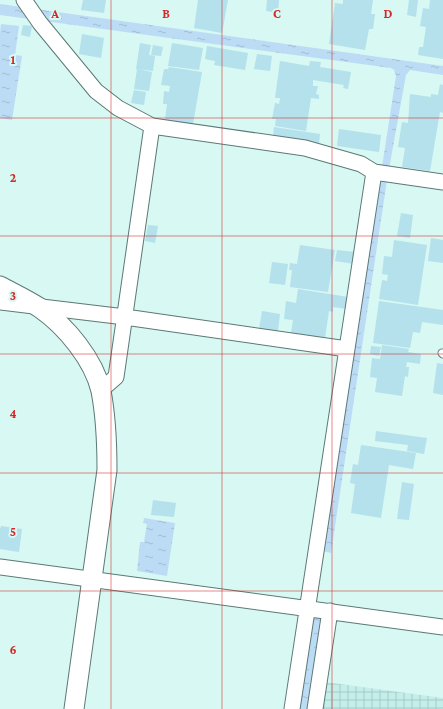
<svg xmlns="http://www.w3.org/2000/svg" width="443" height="709" font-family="'Crimson Pro',serif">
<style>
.industrial{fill:url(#industrial-grid)}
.water{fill:url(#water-ripples)}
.building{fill:#b4e1ec}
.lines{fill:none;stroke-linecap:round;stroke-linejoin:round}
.service-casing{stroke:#5b7975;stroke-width:9}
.minor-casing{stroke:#5b7975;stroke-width:17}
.tertiary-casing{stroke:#5b7975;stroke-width:21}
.service{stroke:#fff;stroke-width:7}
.minor{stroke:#fff;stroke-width:15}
.tertiary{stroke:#fff;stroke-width:19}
.grid{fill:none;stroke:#d62828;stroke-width:1;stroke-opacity:0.55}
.grid-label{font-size:13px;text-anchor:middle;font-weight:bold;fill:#d62828;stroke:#d7f8f3;stroke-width:4;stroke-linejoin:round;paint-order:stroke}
</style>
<defs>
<pattern id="industrial-grid" width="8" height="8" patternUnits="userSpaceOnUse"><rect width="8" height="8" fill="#c4eee9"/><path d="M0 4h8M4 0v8" fill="none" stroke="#a7cbc7"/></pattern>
<pattern id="water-ripples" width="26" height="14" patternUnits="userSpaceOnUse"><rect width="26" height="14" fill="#bcdcf6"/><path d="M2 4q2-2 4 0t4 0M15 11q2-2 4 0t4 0" fill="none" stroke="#a0bcd2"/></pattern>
</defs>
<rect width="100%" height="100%" fill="#d7f8f3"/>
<!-- industrial -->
<path class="industrial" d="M325 682 443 698V709H321Z"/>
<!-- water -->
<path class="water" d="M0 4 443 66V75L410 70 406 75 387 180 331 553 323 551 396 76 394 70 391 68 0 15Z
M1 24 19 26 15 55 22 56 12 120 0 118V32Z
M144 518 175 523 167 576 137 571 140 542H144L147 524 143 523Z
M313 615 323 617 309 709H298Z"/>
<!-- building -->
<path class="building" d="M83 0H106L104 13 81 10Z
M198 0H228L222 33 194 28Z
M267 0H279L278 13 266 11Z
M343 0H373L371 14H375L373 29H369L365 50 329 44 335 3 343 4Z
M409 0H418L416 17 407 15Z
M430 0H443V59L418 55 419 47H423L426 27 420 26 423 8 429 9Z
M23 25 32 26 30 37 21 35Z
M82 34 104 38 101 58 79 54Z
M140 43 151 45 149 55 155 56 153 71 136 69Z
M172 43 203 48 199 70 168 66Z
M153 45 163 47 161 56 151 55Z
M207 46 248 53 245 70 214 65 215 61 205 59Z
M257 54 272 56 270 71 254 69Z
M280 61 309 66 310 61 321 62 320 67 351 72 348 89 343 88 344 85 313 80V86H318L316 94 319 95V99L311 98 306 131 275 126 276 119H272L275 103 279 104 280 98H275Z
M169 67 202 72 193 124 165 120 167 104H163L164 91 169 92 170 86 161 85 164 69H168Z
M137 69 152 72 149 91 134 89Z
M440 84 443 85V113L440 112 430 171 402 167 405 148 398 147 402 122 408 123 410 94 431 97V94L438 95Z
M134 90 146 92 144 105 131 103Z
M274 127 320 134 319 144 273 137Z
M339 129 381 135 379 152 337 146Z
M401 213 413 215 410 238 397 236Z
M148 225 158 226 155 243 145 241Z
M431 238 443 240V263L428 261Z
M394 240 427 245 418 305 379 299 382 280 387 281 388 275 382 274 384 256 392 257Z
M300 245 335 250 328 292 290 287 292 270H289L290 263 297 264Z
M337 250 356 252 354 264 335 261Z
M272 262 288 264 285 285 269 283Z
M298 289 348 297 347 309 333 307V312L329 311 325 338 291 333 293 320 284 319 286 301 296 303Z
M379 301 443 310V325L422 322 420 333 413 332 410 348 373 343Z
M262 311 280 314 278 331 259 329Z
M382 345 409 349 408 352 421 354 420 364 407 362 406 367H409L408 377 405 376 402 396 375 392 377 378 370 377 372 358 380 359Z
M371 346 381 347 379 356 370 354Z
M437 363 443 364V395L433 393Z
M376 431 427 438 424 454 407 451 408 445 375 441Z
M361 445 416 453 413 469 389 465 381 518 351 513 355 484 350 483 353 464 358 465Z
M402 482 414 484 409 520 397 519Z
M153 500 176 503 174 517 151 515Z
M1 526 22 529 19 552 0 549V529Z"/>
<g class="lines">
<defs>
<path id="service" d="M442 353 443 354"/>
<path id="minor" d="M24 0 40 23 96 91 118 108 152 126 305 148 361 164 374 172 443 182
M0 302 125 317 347 349
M101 390 116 377 152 126
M0 567 443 627
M292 709 374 172
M315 709 330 611"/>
<path id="tertiary" d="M0 286C13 293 28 300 40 308 66 326 94 360 101 391 106 417 107 443 107 470L74 709"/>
</defs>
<!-- service casing -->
<use href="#service" class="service-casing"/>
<!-- minor casing -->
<use href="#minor" class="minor-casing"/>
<!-- tertiary casing -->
<use href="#tertiary" class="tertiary-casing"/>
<!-- service -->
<use href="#service" class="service"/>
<!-- minor -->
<use href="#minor" class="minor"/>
<!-- tertiary -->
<use href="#tertiary" class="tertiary"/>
</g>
<!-- grid -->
<path class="grid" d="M111 0V709M222 0V709M332 0V709M0 118H443M0 236H443M0 354H443M0 473H443M0 591H443"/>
<g class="grid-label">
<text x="55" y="18">A</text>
<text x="166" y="18">B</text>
<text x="277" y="18">C</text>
<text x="388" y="18">D</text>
<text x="13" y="64">1</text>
<text x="13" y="182">2</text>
<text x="13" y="300">3</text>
<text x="13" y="418">4</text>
<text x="13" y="536">5</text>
<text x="13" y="654">6</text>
</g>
</svg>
